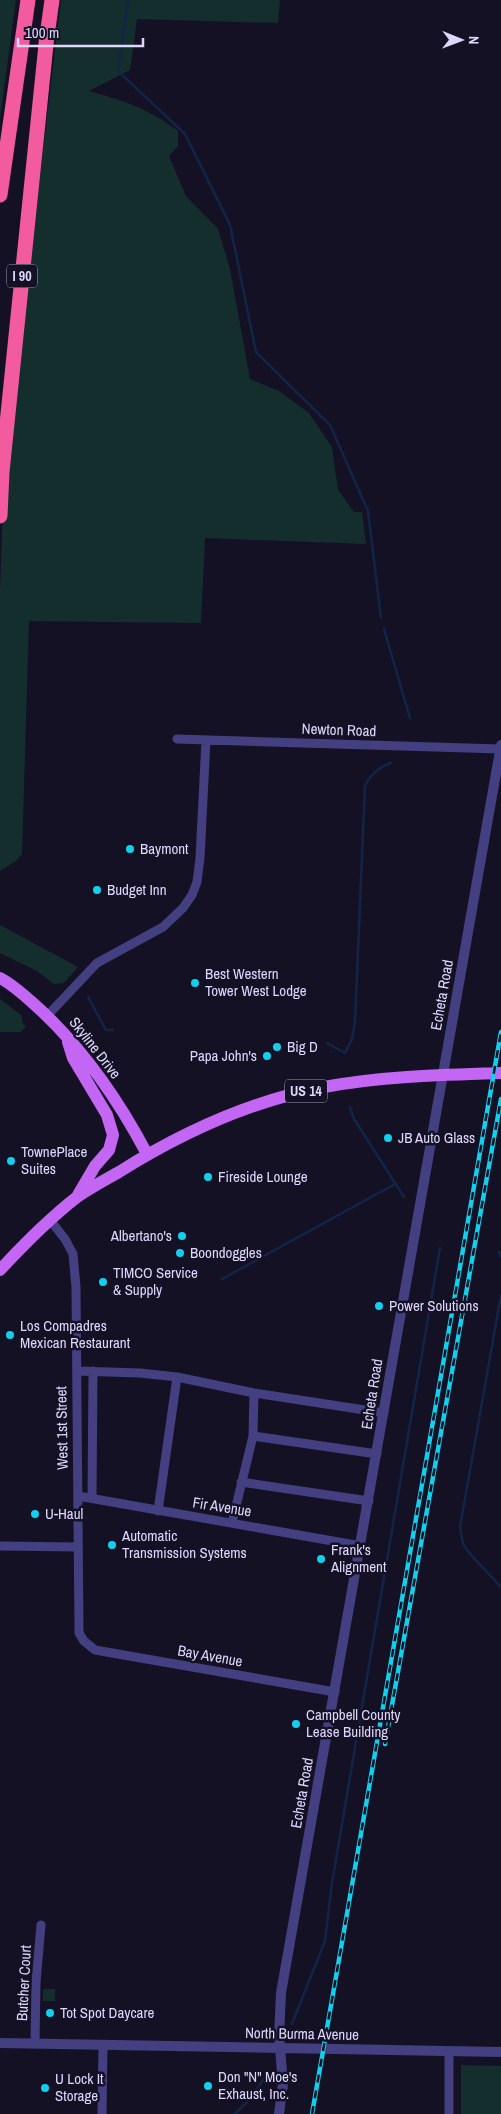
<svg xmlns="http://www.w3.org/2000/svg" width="501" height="2114" font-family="'Archivo Narrow',sans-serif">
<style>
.green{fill:#142e2e}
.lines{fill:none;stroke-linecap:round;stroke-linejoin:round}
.stream{stroke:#122548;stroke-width:2.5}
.minor{stroke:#443f80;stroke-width:9}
.tertiary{stroke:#443f80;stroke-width:10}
.primary{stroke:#c466f4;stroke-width:12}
.motorway{stroke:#f35b9f;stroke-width:15}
.rail-casing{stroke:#11d0ee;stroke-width:4.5}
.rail{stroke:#151125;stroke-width:2.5;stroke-dasharray:8;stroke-linecap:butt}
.poi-dot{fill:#11d0ee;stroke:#151125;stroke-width:2}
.labels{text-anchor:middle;stroke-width:5;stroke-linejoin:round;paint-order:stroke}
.shield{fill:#151125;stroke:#a19cbc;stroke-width:1}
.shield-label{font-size:14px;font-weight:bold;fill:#ddd7fc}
.street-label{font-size:15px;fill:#ddd7fc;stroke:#151125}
.poi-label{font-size:15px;fill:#ddd7fc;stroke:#151125;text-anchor:start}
</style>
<rect width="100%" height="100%" fill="#151125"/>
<!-- green -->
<path class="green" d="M0 0H16L0 119Z
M61 0H280L278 23 137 19 130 70 89 91C125 101 147 108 178 131V146L169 156 186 196 218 229 230 269 250 379 279 391 309 413 332 447 338 490 354 512H362L366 544 205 538 201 623 29 621 22 854 16 861 0 871V591L4 475Z
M0 925 78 967 64 983 54 984 37 971 0 953Z
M0 999 21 1015 23 1024 26 1026 21 1032H0Z
M43 1989H55V2001H43Z
M461 2065 501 2066V2114H461Z"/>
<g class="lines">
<!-- stream -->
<path class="stream" d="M128 0 118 71 185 134 230 225 256 352 330 425 368 511 381 618
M384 629 410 718
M88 997 106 1030H113
M327 1043 345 1053 352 1039 355 1022 365 786C371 774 378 768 391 763
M350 1107 354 1119 404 1197
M499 1252 501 1257
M222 1279 395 1184
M501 1295 460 1527 463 1544 471 1555 501 1587
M292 2024 325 1941 332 1883 440 1248
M235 2114 250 2099 268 2073"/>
<!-- minor -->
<path class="minor" d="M177 739 500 749
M47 1016 97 963 163 927 183 908 192 895 197 882 200 858 206 740
M50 1220 65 1239 73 1254 76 1287 79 1633 84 1641 95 1650 335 1692
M77 1371 140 1373 177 1377 254 1393 384 1413
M253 1436 377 1454
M241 1482 369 1501
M78 1496 361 1546
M92 1498 93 1371
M158 1511 177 1377
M232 1523 253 1436 254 1393
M0 1546 78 1547
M35 2043 36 1982 41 1925
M102 2114 103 2045
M449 2114V2051"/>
<!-- tertiary -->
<path class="tertiary" d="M0 2043 501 2052
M279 2114 283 2084 279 2036 281 1993 501 745"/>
<!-- primary -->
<path class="primary" d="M0 978C12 984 24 995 34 1004 80 1045 118 1099 147 1154
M68 1042 73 1058 107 1115 113 1135 109 1150 95 1166 78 1195
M0 1270C24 1244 49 1219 77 1197 90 1188 105 1180 119 1172 181 1133 251 1101 324 1087 382 1076 442 1075 501 1073"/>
<!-- motorway -->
<path class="motorway" d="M46 43 52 0
M0 195 28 0
M0 516 2 472 47 35"/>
<defs>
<path id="rail" d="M385 1744 501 1099
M312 2114 501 1032"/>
</defs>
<!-- rail casing -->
<use href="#rail" class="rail-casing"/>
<!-- rail -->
<use href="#rail" class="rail"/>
</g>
<!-- markers -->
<g class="poi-dot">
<circle cx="130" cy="849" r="5"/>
<circle cx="97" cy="890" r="5"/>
<circle cx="195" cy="983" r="5"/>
<circle cx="277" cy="1047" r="5"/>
<circle cx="267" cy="1056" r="5"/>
<circle cx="388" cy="1138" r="5"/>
<circle cx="11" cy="1161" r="5"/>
<circle cx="208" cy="1177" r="5"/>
<circle cx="182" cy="1236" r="5"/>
<circle cx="180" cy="1253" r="5"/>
<circle cx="103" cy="1282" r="5"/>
<circle cx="379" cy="1306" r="5"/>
<circle cx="10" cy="1335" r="5"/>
<circle cx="35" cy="1514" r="5"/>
<circle cx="112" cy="1545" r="5"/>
<circle cx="321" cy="1559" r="5"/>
<circle cx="296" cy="1724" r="5"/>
<circle cx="50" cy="2013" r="5"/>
<circle cx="208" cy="2086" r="5"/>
<circle cx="45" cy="2088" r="5"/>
</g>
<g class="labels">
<!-- shield labels -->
<g class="shield">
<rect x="7" y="264.5" width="30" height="23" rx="4"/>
<rect x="285" y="1079.5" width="42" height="23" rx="4"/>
</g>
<g class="shield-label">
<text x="22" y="281">I 90</text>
<text x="306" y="1096">US 14</text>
</g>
<!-- street labels -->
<g class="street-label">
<text transform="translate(339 730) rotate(2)" y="5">Newton Road</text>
<text transform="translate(442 995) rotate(-80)" y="5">Echeta Road</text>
<text transform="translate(95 1048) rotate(52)" y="5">Skyline Drive</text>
<text transform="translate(372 1394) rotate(-81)" y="5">Echeta Road</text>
<text transform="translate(62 1428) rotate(-91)" y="5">West 1st Street</text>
<text transform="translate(222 1507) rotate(9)" y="5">Fir Avenue</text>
<text transform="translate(210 1656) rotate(10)" y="5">Bay Avenue</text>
<text transform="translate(302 1793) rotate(-80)" y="5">Echeta Road</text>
<text transform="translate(24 1983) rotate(-87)" y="5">Butcher Court</text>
<text transform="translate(302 2034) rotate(1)" y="5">North Burma Avenue</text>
</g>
<!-- poi labels -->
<g class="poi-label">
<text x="140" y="854">Baymont</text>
<text x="107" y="895">Budget Inn</text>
<text x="205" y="979">Best Western<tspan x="205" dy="17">Tower West Lodge</tspan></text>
<text x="287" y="1052">Big D</text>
<text x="257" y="1061" text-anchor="end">Papa John's</text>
<text x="398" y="1143">JB Auto Glass</text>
<text x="21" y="1157">TownePlace<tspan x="21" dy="17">Suites</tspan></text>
<text x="218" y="1182">Fireside Lounge</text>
<text x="172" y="1241" text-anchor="end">Albertano's</text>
<text x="190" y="1258">Boondoggles</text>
<text x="113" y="1278">TIMCO Service<tspan x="113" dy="17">&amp; Supply</tspan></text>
<text x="389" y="1311">Power Solutions</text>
<text x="20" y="1331">Los Compadres<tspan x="20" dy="17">Mexican Restaurant</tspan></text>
<text x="45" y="1519">U-Haul</text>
<text x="122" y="1541">Automatic<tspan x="122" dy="17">Transmission Systems</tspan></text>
<text x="331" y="1555">Frank's<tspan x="331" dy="17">Alignment</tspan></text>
<text x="306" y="1720">Campbell County<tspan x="306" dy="17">Lease Building</tspan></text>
<text x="60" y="2018">Tot Spot Daycare</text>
<text x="218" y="2082">Don "N" Moe's<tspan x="218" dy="17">Exhaust, Inc.</tspan></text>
<text x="55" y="2084">U Lock It<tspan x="55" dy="17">Storage</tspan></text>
</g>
</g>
<!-- north arrow -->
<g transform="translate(461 40) rotate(91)" stroke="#151125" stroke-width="4" paint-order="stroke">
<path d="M0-4L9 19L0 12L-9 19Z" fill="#ddd7fc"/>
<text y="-8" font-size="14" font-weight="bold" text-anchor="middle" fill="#ddd7fc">N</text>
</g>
<!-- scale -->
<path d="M18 38v8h125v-8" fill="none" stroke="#ddd7fc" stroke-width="2.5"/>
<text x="25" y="38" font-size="15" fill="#ddd7fc" stroke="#151125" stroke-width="4" paint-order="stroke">100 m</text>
</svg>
